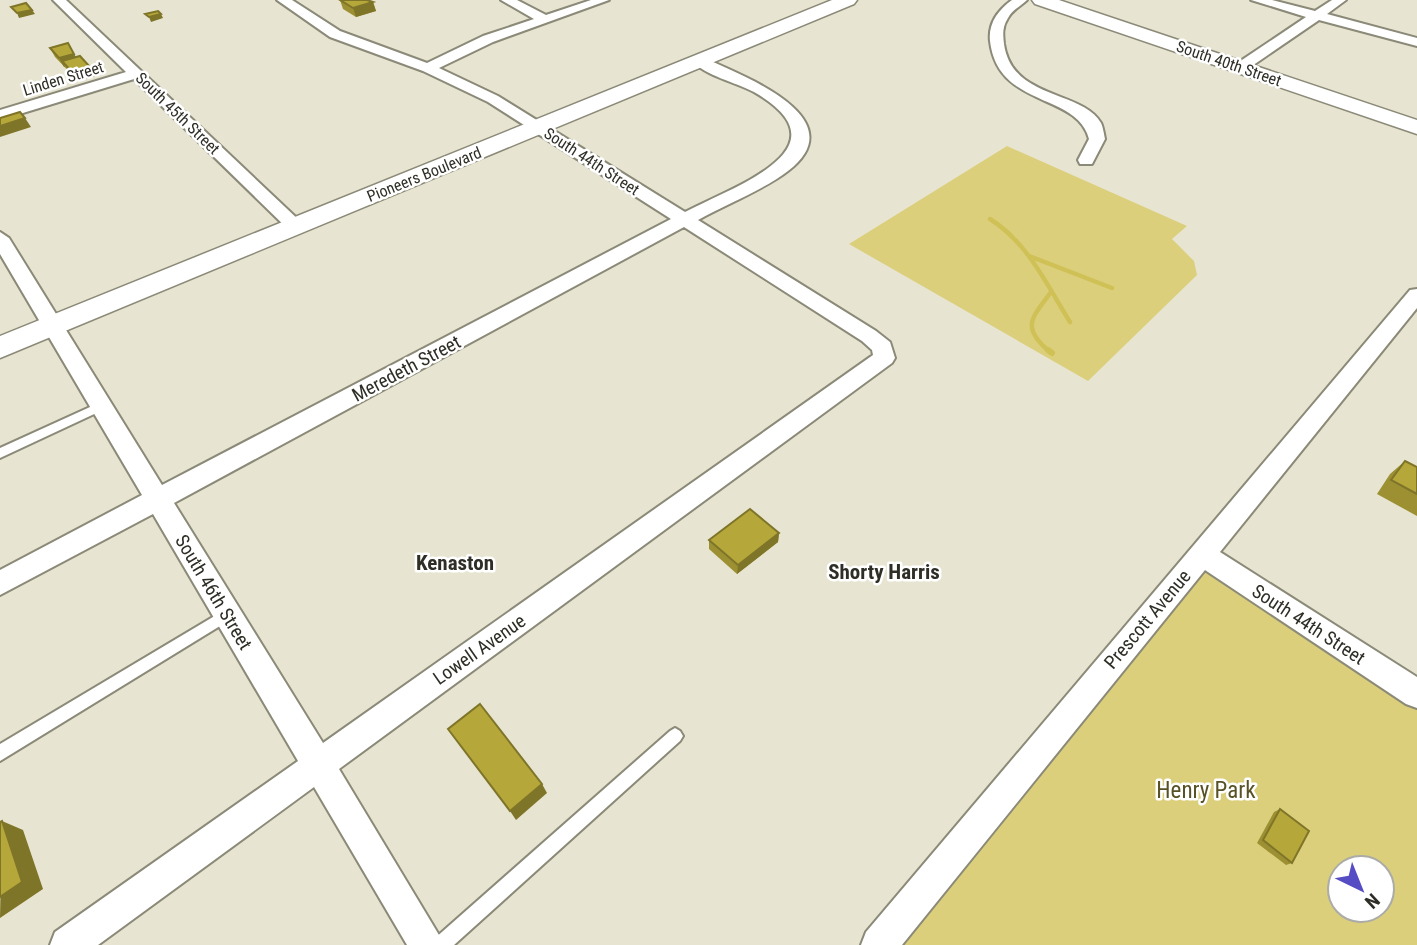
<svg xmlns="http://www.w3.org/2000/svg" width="1417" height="945" font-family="'Roboto Condensed',sans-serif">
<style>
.green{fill:#dbcf7c;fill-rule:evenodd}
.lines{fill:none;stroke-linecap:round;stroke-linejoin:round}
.stream-far1{stroke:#d0c157;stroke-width:4.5}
.stream{stroke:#d0c157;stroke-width:6}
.service-casing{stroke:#8b8977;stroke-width:4}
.minor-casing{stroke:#8b8977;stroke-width:4}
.secondary-casing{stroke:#8b8977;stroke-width:3}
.service{fill:#fff;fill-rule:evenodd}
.minor{fill:#fff;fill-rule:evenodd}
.secondary{fill:#fff;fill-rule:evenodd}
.wall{fill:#9d9032}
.shaded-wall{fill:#7f7529}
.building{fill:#b6a73a;stroke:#7f7529;stroke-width:2}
.labels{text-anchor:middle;stroke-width:5;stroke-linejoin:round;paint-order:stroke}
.far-street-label{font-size:16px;fill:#2e2d26;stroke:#fff}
.street-label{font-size:19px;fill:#2e2d26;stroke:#fff}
.neighbourhood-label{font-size:21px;font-weight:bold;fill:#2e2d26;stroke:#fff}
.near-park-label{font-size:23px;fill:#575125;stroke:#fff}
</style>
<rect width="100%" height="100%" fill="#e7e5d1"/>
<!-- green -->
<path class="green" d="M1007 146 1187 226 1172 239 1194 261 1197 275 1088 381 849 244Z
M1202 554 1417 694V945H879ZM1340 868H1382V910H1340Z"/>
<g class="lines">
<!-- stream-far1 -->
<path class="stream-far1" d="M990 219C1028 243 1047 285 1070 322
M1029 256 1112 288
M1050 352C1020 327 1032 318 1051 292"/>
<!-- stream -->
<path class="stream" d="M1048 350 1052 353"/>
<defs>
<path id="service" d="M101 402 105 403 107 406 105 409 0 458V448Z
M228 608 233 610 235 614 233 618 0 761V744Z
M675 728 680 731 683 736 680 741 454 945H431L434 939 670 731Z"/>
<path id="minor" d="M53 0H66L302 223 305 227 302 231H290L134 79 0 120V110L126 72Z
M277 0H292L340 31 427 63 483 36 534 19 501 0H517L546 15 591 0H609L493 42 439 68 498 96 685 212C734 186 851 148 754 92 735 82 706 76 692 61L694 58H704C741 75 857 118 788 171 767 188 723 206 698 220L876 331 890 342 895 358 892 363 339 769 445 945H407L314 787 98 945H50L55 932 298 761 153 514 0 595V570L142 495 0 254V232L9 238 162 485 671 219 488 102 423 71 330 37ZM684 227 862 341 872 350 873 355 323 743 174 503Z
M1012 0H1027C1021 6 1012 10 1008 18 1002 27 1003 35 1004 44 1012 100 1082 90 1101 123 1103 127 1104 134 1105 139L1092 164H1080L1078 160 1089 139C1077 92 998 109 990 41 988 24 998 10 1012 0Z
M1251 0H1272L1315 11 1332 0H1346L1327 14 1417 38V46L1319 20 1246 70H1236V64L1306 17Z
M1417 289V308L1220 552 1417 677V708L1406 704 1205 570 902 945H861L866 932 1410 290Z"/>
<path id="secondary" d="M832 0H857L854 4 0 358V336Z
M1032 0H1059L1417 120V134L1035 4Z"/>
</defs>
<!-- service casing -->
<use href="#service" class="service-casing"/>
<!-- minor casing -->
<use href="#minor" class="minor-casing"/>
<!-- secondary casing -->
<use href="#secondary" class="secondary-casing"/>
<!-- service -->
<use href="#service" class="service"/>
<!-- minor -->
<use href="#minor" class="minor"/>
<!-- secondary -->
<use href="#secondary" class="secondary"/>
</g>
<!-- wall -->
<path class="wall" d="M340 0 373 2 376 11 356 17 343 9Z
M50 48 76 57 90 67 96 76 78 81 55 57Z
M1405 461 1417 467V516L1377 494 1390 474Z
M779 533 778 542 737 574 709 549V540Z
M1280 809 1292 863 1286 865 1257 843 1274 812Z"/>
<!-- shaded-wall -->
<path class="shaded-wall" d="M373 2 376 11 356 17 353 8Z
M32 10 35 14 19 18 17 13Z
M161 14 163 18 151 22 149 17Z
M74 54 80 63 62 61 65 67H64L59 58Z
M90 67 96 76 78 81 72 72Z
M25 118 31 127 0 137V126Z
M779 533 778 542 737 574 738 565Z
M542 784 547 793 516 820 510 811Z
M2 821 23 830 43 889 0 918Z"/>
<!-- building -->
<path class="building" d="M340 0H367L373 2 353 8Z
M26 3 32 10 17 13 11 7Z
M158 11 161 14 149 17 145 14Z
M68 43 74 54 59 58 50 48Z
M80 56 90 67 72 72 62 61Z
M20 112 25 118 0 126V118Z
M1405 461 1417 467V494L1391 480Z
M750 509 779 533 738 565 709 540Z
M480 704 542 784 510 811 448 729Z
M1280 809 1309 831 1292 863 1263 840Z
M2 821 22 882 0 897V822Z"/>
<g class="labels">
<!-- far-street labels -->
<g class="far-street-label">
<text transform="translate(1229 63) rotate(19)" y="6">South 40th Street</text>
<text transform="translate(63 78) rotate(-17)" y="6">Linden Street</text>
<text transform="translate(178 113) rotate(44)" y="6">South 45th Street</text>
<text transform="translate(592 161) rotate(33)" y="6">South 44th Street</text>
<text transform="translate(424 174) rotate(-22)" y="6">Pioneers Boulevard</text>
</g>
<!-- street labels -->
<g class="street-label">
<text transform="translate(406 368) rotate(-28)" y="7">Meredeth Street</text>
<text transform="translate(214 592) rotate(59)" y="7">South 46th Street</text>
<text transform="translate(1147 619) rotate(-50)" y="7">Prescott Avenue</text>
<text transform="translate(1309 624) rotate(33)" y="7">South 44th Street</text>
<text transform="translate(479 649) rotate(-35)" y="7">Lowell Avenue</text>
</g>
<!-- neighbourhood labels -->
<g class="neighbourhood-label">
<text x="455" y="570">Kenaston</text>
<text x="884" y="579">Shorty Harris</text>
</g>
<!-- near-park labels -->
<g class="near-park-label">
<text x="1206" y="798">Henry Park</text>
</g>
</g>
<!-- north arrow -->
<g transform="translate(1361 889) rotate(137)"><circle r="33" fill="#ffffff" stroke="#ababa8" stroke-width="2"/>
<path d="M0-5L12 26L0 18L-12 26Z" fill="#564cc4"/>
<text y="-10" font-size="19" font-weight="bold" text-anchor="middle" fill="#2e2d26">N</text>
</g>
</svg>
